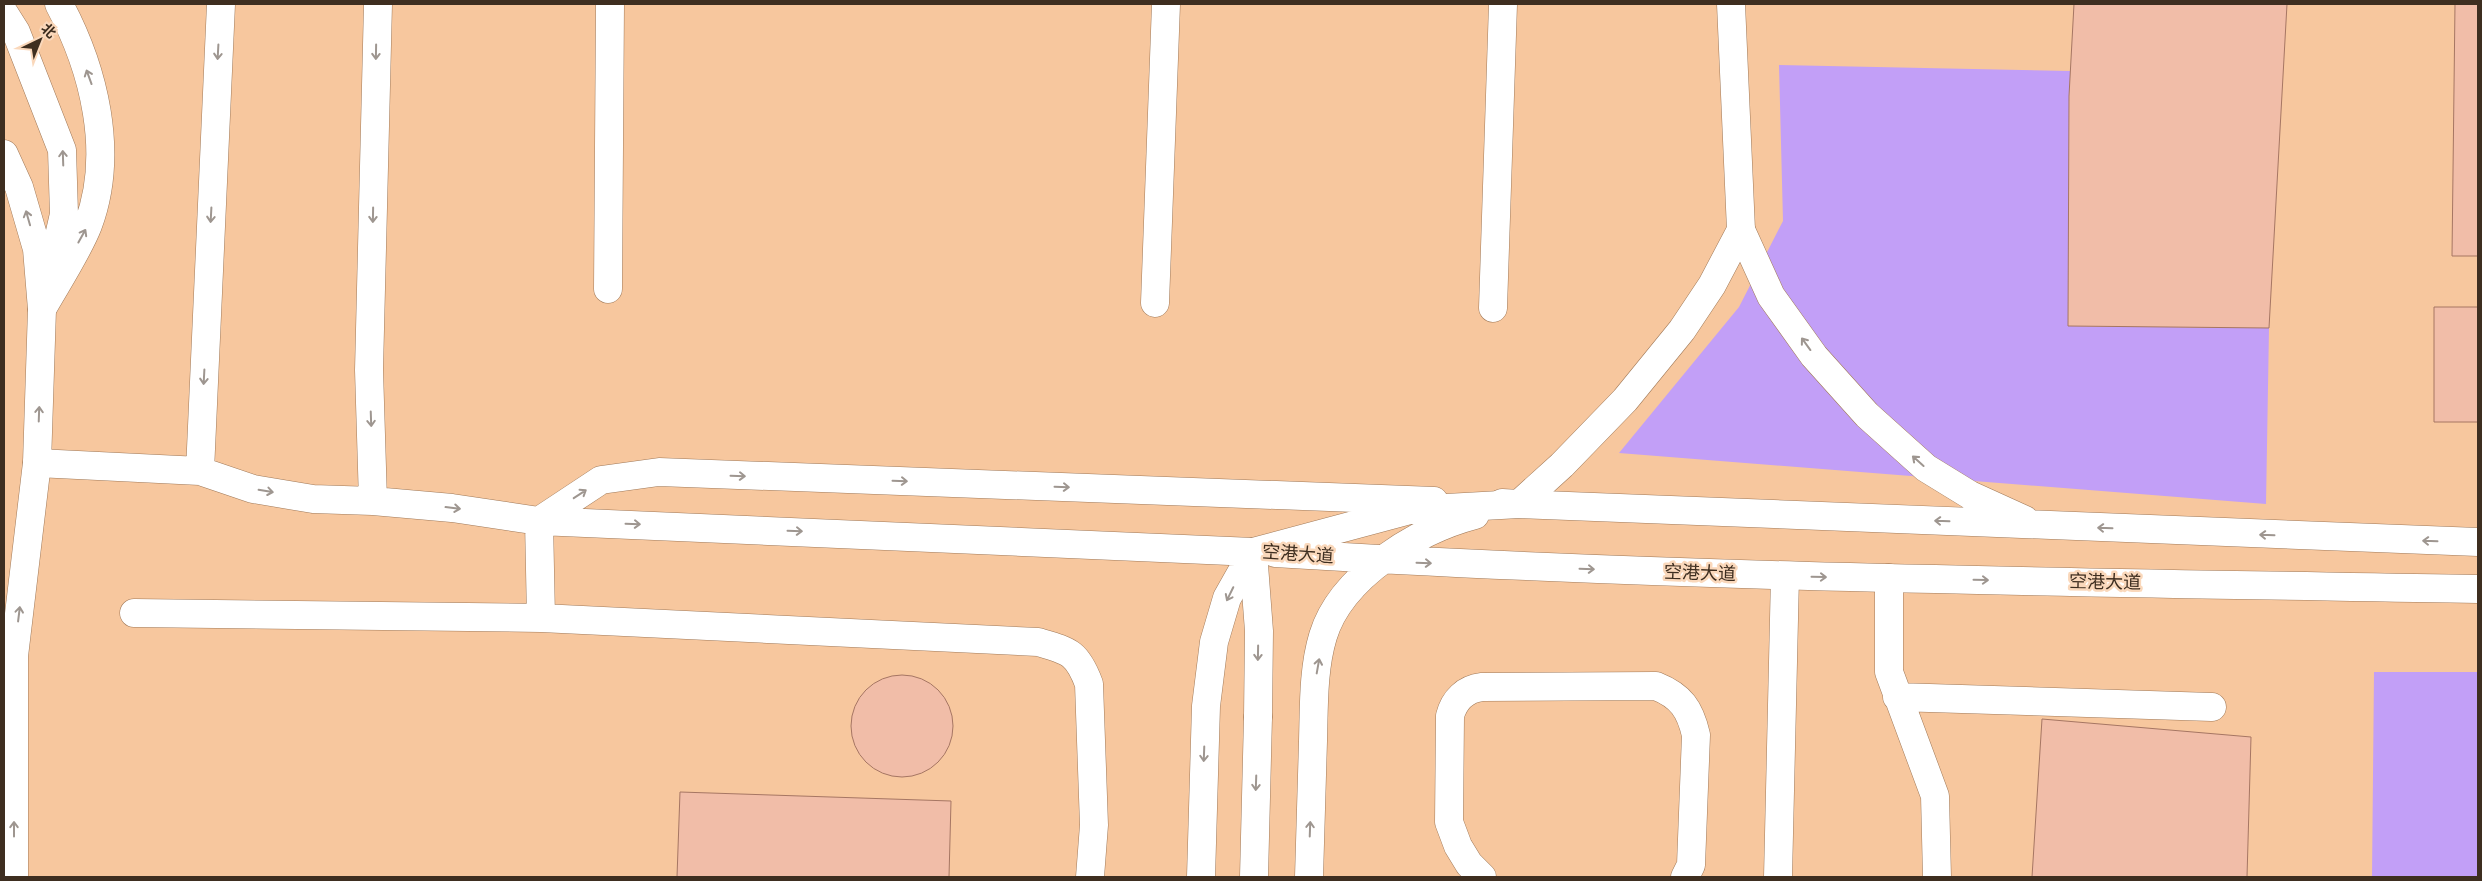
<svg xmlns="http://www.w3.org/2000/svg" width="2482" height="881" font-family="'Alegreya Sans','Noto Sans SC',sans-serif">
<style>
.built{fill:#f7c79e}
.green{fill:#c29ff7}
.building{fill:#f1bda8;stroke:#a67663}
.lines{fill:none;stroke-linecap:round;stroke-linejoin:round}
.minor-casing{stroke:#a07958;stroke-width:29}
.major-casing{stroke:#a07958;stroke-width:29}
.highway-casing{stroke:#a07958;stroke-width:29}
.minor{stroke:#fff;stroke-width:28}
.major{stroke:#fff;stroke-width:28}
.highway{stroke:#fff;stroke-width:28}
.oneway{stroke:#9e9690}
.labels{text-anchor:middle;stroke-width:5;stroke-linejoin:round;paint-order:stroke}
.street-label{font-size:18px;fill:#3e2e20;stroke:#fad8bb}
</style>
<rect width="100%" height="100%" fill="#fad8bb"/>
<!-- built -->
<path class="built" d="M4 4H2478V877H4Z"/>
<!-- green -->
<path class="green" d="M1779 65 2070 71 2068 326 2269 328 2266 504 1619 453 1739 307 1783 221Z
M2374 672H2478V877H2372Z"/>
<!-- building -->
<path class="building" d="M2074 4H2287L2269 328 2068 326 2069 96Z
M2455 4H2478V256H2452Z
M2434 307H2478V422H2434Z
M851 726a51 51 0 1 1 102 0a51 51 0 1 1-102 0Z
M2042 719 2251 737 2247 877H2032Z
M680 792 951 801 949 877H677Z"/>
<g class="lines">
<defs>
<path id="minor" d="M221 4 200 471 253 489 313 499 373 501
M378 4 369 370 373 501 452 508 539 521 1253 552 1227 598 1214 642 1206 706 1201 877
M4 13 16 32 62 150 64 214 50 276
M608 289 610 4
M1155 303 1166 4
M1493 308 1503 4
M42 309C56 284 78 251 88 225 115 153 94 69 59 4
M37 463 200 471
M1502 503 1519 504 1562 465 1625 400 1682 330 1712 285 1741 230 1731 4
M1889 578V672L1935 796 1937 877
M134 613 541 618
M1897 697 2212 707
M1090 877 1094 825 1089 684C1077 652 1069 651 1038 642L541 618 539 521 601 480 659 472 1434 501
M1482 877 1469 864 1458 846 1449 822 1450 716C1454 700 1465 689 1482 687L1656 686C1681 696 1690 709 1696 735L1691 865 1685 877
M1778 877 1785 576"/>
<path id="major" d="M1741 230 1771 296 1814 356 1867 415 1926 468 1970 495 2025 520
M1253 552 1410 510 1519 504 2478 542
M1275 553C1675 578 2077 582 2478 589
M1254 877 1258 717
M1309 877C1310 832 1312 786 1313 741 1314 706 1313 669 1323 636 1341 576 1418 530 1475 515"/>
<path id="highway" d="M4 154 19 187 37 249 42 309 37 463 14 656V877
M1253 552 1259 631 1258 717"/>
</defs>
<!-- minor casing -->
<use href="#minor" class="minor-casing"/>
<!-- major casing -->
<use href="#major" class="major-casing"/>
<!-- highway casing -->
<use href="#highway" class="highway-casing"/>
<!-- minor -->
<use href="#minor" class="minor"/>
<!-- major -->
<use href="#major" class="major"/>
<!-- highway -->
<use href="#highway" class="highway"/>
</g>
<!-- one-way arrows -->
<defs><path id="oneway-shaft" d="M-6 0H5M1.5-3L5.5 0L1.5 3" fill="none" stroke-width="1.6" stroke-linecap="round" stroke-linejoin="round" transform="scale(1.25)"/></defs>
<g class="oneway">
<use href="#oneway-shaft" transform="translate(218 52) rotate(93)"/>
<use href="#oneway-shaft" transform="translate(376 52) rotate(91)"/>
<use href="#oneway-shaft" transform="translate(89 77) rotate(-110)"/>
<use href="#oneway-shaft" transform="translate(63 158) rotate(-92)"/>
<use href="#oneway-shaft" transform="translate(211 215) rotate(93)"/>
<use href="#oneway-shaft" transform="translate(373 215) rotate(91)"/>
<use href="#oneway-shaft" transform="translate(28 218) rotate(-106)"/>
<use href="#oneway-shaft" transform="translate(82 236) rotate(-61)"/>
<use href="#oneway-shaft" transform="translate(1806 344) rotate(-126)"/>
<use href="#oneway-shaft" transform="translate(204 377) rotate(93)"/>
<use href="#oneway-shaft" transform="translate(39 414) rotate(-88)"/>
<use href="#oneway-shaft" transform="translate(371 419) rotate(88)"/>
<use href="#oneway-shaft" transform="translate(1918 461) rotate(-138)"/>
<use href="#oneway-shaft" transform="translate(738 476) rotate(2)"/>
<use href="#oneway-shaft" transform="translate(900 481) rotate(2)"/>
<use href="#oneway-shaft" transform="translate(1062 487) rotate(2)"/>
<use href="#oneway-shaft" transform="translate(266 491) rotate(9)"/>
<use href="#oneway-shaft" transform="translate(580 494) rotate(-33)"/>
<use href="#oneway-shaft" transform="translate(453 508) rotate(7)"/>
<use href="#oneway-shaft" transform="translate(1942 521) rotate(-178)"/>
<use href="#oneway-shaft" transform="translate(633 524) rotate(2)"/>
<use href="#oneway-shaft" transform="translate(2105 528) rotate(-178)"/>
<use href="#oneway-shaft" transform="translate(795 531) rotate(2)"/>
<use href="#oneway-shaft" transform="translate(2267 535) rotate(-178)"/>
<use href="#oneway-shaft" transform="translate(2430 541) rotate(-178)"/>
<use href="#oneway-shaft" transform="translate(1424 563) rotate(2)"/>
<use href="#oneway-shaft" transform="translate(1587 569) rotate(2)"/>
<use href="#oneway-shaft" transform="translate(1819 577) rotate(1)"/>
<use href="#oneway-shaft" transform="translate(1981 580) rotate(1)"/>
<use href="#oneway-shaft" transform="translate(1230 594) rotate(116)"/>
<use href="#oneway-shaft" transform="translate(19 614) rotate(-83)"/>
<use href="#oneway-shaft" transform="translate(1258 653) rotate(91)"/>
<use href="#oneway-shaft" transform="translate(1318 666) rotate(-80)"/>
<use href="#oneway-shaft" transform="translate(1204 754) rotate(92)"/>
<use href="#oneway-shaft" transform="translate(1256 783) rotate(92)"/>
<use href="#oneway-shaft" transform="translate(14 829) rotate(-90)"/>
<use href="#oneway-shaft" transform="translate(1310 829) rotate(-88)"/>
</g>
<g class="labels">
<!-- street labels -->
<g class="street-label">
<text transform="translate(1298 554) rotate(4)" y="6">空港大道</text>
<text transform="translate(1700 573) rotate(2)" y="6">空港大道</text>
<text transform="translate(2105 582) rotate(1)" y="6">空港大道</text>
</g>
</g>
<!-- border -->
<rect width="2482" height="881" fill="none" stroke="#3e2e20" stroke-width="10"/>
<!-- north arrow -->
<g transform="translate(40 40) rotate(43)" stroke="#fad8bb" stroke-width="4" paint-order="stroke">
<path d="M0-4L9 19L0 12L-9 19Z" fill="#3e2e20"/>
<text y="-8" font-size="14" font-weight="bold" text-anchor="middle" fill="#3e2e20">北</text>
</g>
</svg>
